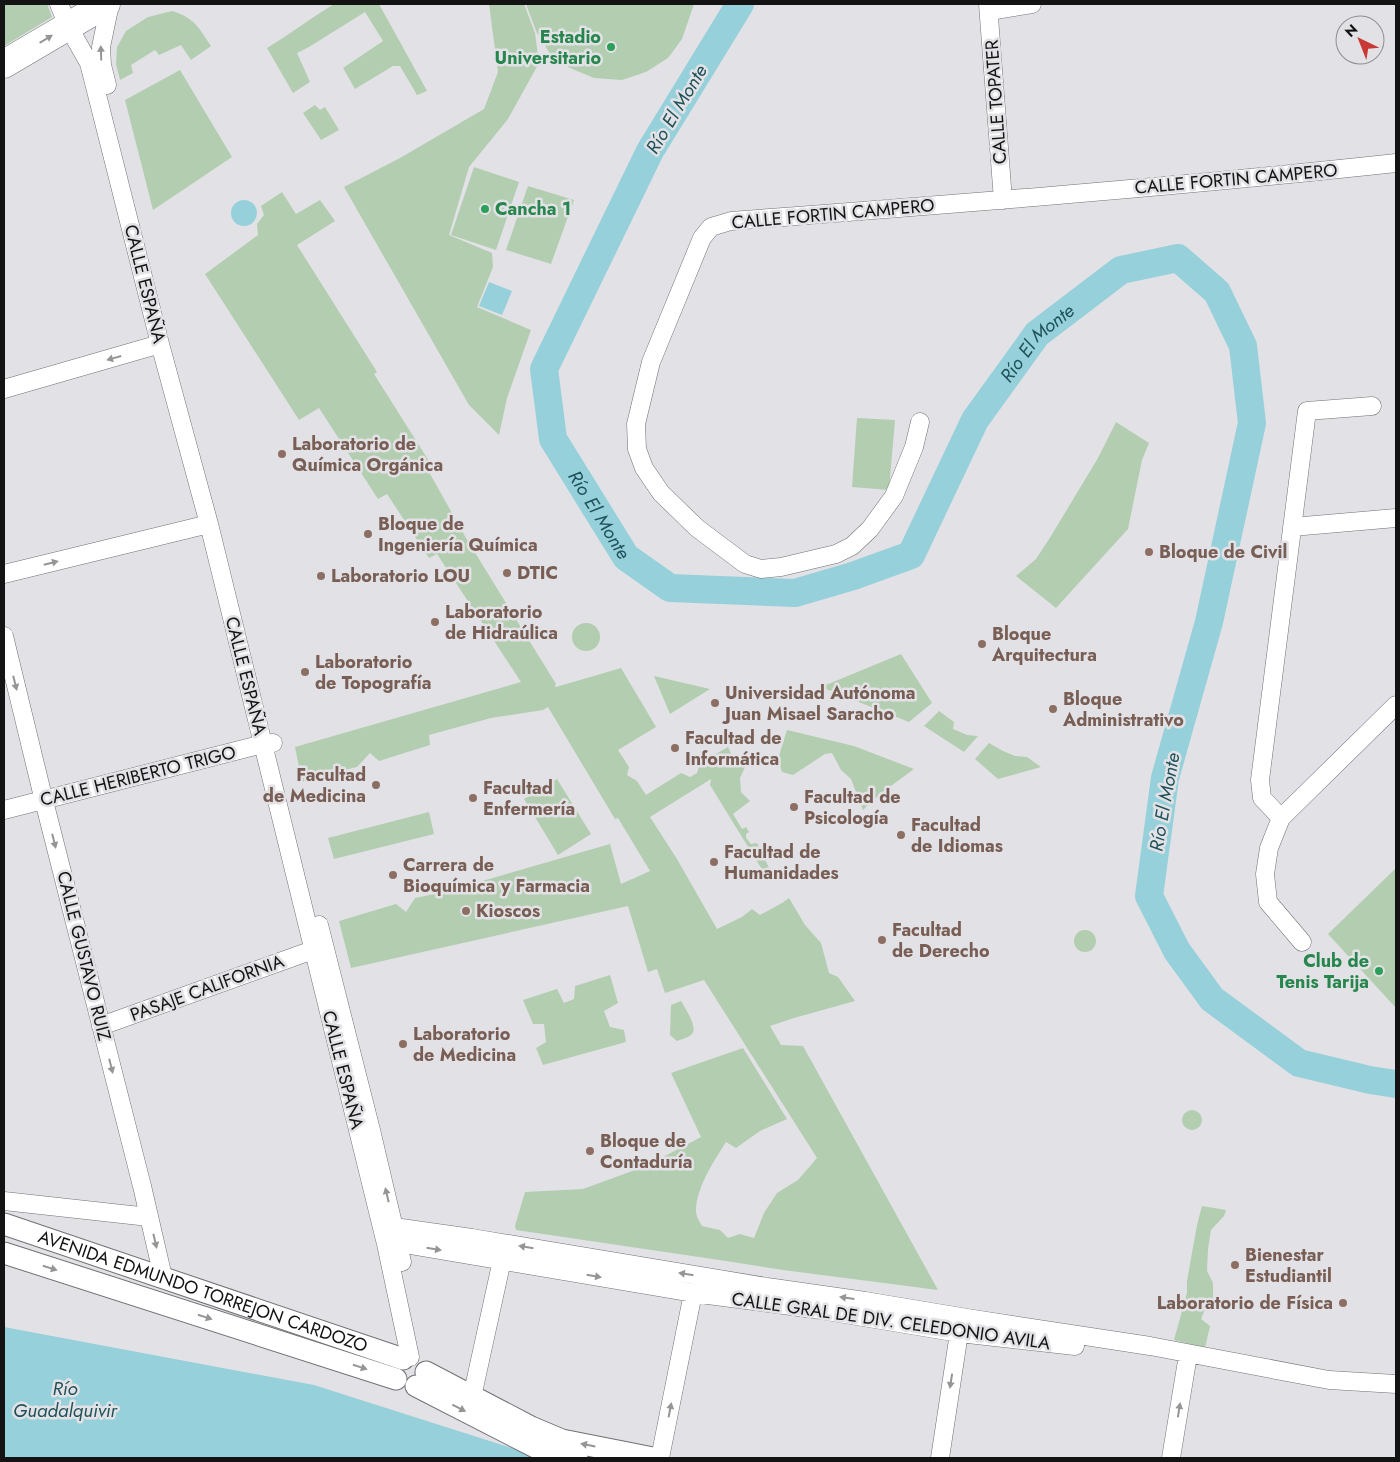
<svg xmlns="http://www.w3.org/2000/svg" width="1400" height="1462" font-family="Jost,sans-serif">
<style>
.green{fill:#b2cdb0}
.water{fill:#96d0da}
.lines{fill:none;stroke-linecap:round;stroke-linejoin:round}
.river{stroke:#96d0da;stroke-width:28}
.minor-casing{stroke:#717175;stroke-width:19}
.tertiary-casing{stroke:#717175;stroke-width:23}
.primary-casing{stroke:#717175;stroke-width:29}
.minor{stroke:#fff;stroke-width:18}
.tertiary{stroke:#fff;stroke-width:21}
.primary{stroke:#fff;stroke-width:28}
.oneway{fill:#959595}
.leisure-dot{fill:#2e9e5b;stroke:#e2e2e6;stroke-width:2}
.education-dot{fill:#8d6e63;stroke:#e2e2e6;stroke-width:2}
.labels{text-anchor:middle;stroke-width:5;stroke-linejoin:round;paint-order:stroke}
.leisure-label{font-size:18px;font-weight:bold;fill:#27864d;stroke:#e2e2e6;text-anchor:end}
.street-label{font-size:18px;fill:#131314;stroke:#e2e2e6}
.education-label{font-size:18px;font-weight:bold;fill:#785e54;stroke:#e2e2e6;text-anchor:start}
.water-label{font-size:19px;font-style:italic;fill:#20525a;stroke:#e2e2e6}
</style>
<rect width="100%" height="100%" fill="#e2e2e6"/>
<!-- green -->
<path class="green" d="M5 4H47L52 17 4 46V5Z
M334 4H379L427 91 417 95 400 66H393L355 89 343 68 383 41 365 12 309 47 297 53 310 82 293 93 267 48C290 34 311 18 334 4Z
M489 4H524L535 33 539 63 508 119 469 167 449 235 492 253 493 267 477 307 531 330 507 398 499 435 469 405 344 187 400 158 484 109 498 72Z
M527 4H694L682 39 668 58 646 72 622 80 594 78 570 68 551 55 537 33 527 7Z
M172 11C195 18 198 27 211 46L191 60 181 45 159 55 155 50 131 65 133 73 120 80 116 64 117 47 126 31 148 17Z
M180 70 232 157 153 210 125 100Z
M315 105 320 110 325 107 339 130 321 140 303 113Z
M474 167 519 182 496 250 451 235Z
M528 186 574 200 551 264 506 250Z
M282 192 296 214 320 200 335 221 297 245 377 372 374 374 434 469 429 472 466 538 556 684 555 686 556 687 621 668 656 727 618 750 629 767 627 775 637 781 646 795 681 773 690 777 697 773 700 763 728 747 735 762 747 763 740 778 741 792 750 801 733 814 742 829 746 827 749 832 746 834V838L751 844 757 843 772 874 766 876 710 785 711 779 650 817 677 859 717 929 742 917 752 909 760 915 782 903 789 898 805 925 821 943 829 973 838 977 855 1001 794 1018 770 1026 781 1045 803 1046 938 1290 783 1270 726 1261 516 1230 515 1226 525 1192 583 1189 646 1166 701 1137 671 1073 743 1048 787 1119 760 1131 736 1148 726 1142C714 1161 696 1188 696 1211 696 1216 699 1221 702 1226L720 1230 728 1238 740 1234 754 1238 764 1213 777 1193 798 1180 817 1158 704 980 665 993 657 969 648 972 628 906 351 968 339 921 396 904 406 912 415 898 444 892 610 844 621 884 650 871 618 818 615 819 548 707 543 710 491 718 429 735 430 745 379 761 370 753 357 767 319 776 302 782 295 747 521 682 437 554 429 558 387 494 378 499 319 408 299 420 205 274 258 235 257 224 264 215 261 206Z
M857 418 895 420 889 490 852 487Z
M1116 422 1149 443 1142 460 1128 529 1056 608 1016 576 1036 559 1051 536 1098 458Z
M572 637a14 14 0 1 1 28 0a14 14 0 1 1-28 0Z
M901 654 932 703 909 722 821 687Z
M654 676 710 689 670 714Z
M939 711 954 722 953 729 967 735 978 736 964 752 924 726Z
M787 730 854 746 914 769 880 794 863 810 851 779 841 770 832 753 825 754 793 775 782 772 778 759Z
M989 743 1003 751 1015 756 1027 757 1041 767 998 779 975 759Z
M557 779 591 834 558 855 524 799Z
M429 812 434 834 334 859 328 838Z
M1396 868V1008L1328 934Z
M1074 941a11 11 0 1 1 22 0a11 11 0 1 1-22 0Z
M610 975 618 1003 604 1011 610 1027 624 1030 626 1042 543 1065 536 1048 546 1042 544 1024H533L523 1000 557 989 564 1003 574 999 575 986Z
M681 1001C685 1008 698 1027 692 1034 688 1038 682 1039 677 1041L670 1035 671 1005Z
M1182 1120a10 10 0 1 1 20 0a10 10 0 1 1-20 0Z
M1202 1206 1226 1210 1224 1216 1211 1230 1208 1249 1207 1271 1213 1283V1297L1210 1310 1205 1309 1201 1319 1210 1326 1205 1348 1174 1340 1187 1293V1281L1197 1225Z"/>
<!-- water -->
<path class="water" d="M231 213a13 13 0 1 1 26 0a13 13 0 1 1-26 0Z
M489 282 512 291 502 315 479 306Z
M4 1327 314 1385 543 1458H4Z"/>
<g class="lines">
<!-- river -->
<path class="river" id="s1" d="M740 4 650 151 544 369 553 439 626 557 670 588 795 593 853 576 911 555 975 420 1037 334 1121 270 1178 258 1217 292 1243 346 1252 423 1209 622 1165 778 1149 896 1177 951 1212 999 1299 1063 1370 1080 1396 1084"/>
<defs>
<path id="minor" d="M59 4 68 26 89 63 160 344 209 524 263 744 386 1244 410 1357
M988 4 1003 200
M989 11 1032 4
M107 85 102 65 101 47 110 4
M4 389 160 344
M920 422 914 447 894 496 870 529 852 546 836 554 781 567 761 569 745 564 697 528 661 493 644 468 637 449 636 424 651 362 702 238 711 227 731 221C953 204 1175 187 1396 163
M1292 527 1396 518
M4 574 209 524
M4 636 44 801 142 1186 163 1277
M4 810 263 744 273 743
M1281 818 1396 705
M319 925 371 1130 402 1262
M1302 942 1268 902 1265 874 1269 848 1281 818 1262 798 1260 780 1307 411 1372 406
M101 1026 313 950
M4 1201 149 1217
M384 1227H394L472 1238 767 1287 865 1301 967 1318 1150 1346 1329 1380 1396 1384
M389 1244 398 1243 693 1293 821 1310 959 1333 1075 1346
M472 1397 502 1260
M660 1458 693 1293
M940 1458 959 1333
M1171 1458 1187 1361"/>
<g id="tertiary">
<path id="s2" d="M4 1224 403 1359"/>
<path d="M4 1253 396 1379"/>
<path d="M426 1372 531 1427 562 1440 653 1458"/>
<path d="M416 1386 535 1447 577 1458"/>
</g>
<path id="primary" d="M4 64 106 4"/>
</defs>
<!-- minor casing -->
<use href="#minor" class="minor-casing"/>
<!-- tertiary casing -->
<use href="#tertiary" class="tertiary-casing"/>
<!-- primary casing -->
<use href="#primary" class="primary-casing"/>
<!-- minor -->
<use href="#minor" class="minor"/>
<!-- tertiary -->
<use href="#tertiary" class="tertiary"/>
<!-- primary -->
<use href="#primary" class="primary"/>
</g>
<!-- one-way arrows -->
<defs><path id="oneway-solid" d="M-6-.8H1V-3.2L6.5 0L1 3.2V.8H-6Z" transform="scale(1.25)"/></defs>
<g class="oneway">
<use href="#oneway-solid" transform="translate(46 39) rotate(-31)"/>
<use href="#oneway-solid" transform="translate(101 53) rotate(-92)"/>
<use href="#oneway-solid" transform="translate(114 358) rotate(164)"/>
<use href="#oneway-solid" transform="translate(51 563) rotate(-14)"/>
<use href="#oneway-solid" transform="translate(15 683) rotate(76)"/>
<use href="#oneway-solid" transform="translate(54 841) rotate(76)"/>
<use href="#oneway-solid" transform="translate(111 1066) rotate(76)"/>
<use href="#oneway-solid" transform="translate(387 1195) rotate(-103)"/>
<use href="#oneway-solid" transform="translate(155 1241) rotate(77)"/>
<use href="#oneway-solid" transform="translate(526 1247) rotate(-171)"/>
<use href="#oneway-solid" transform="translate(434 1249) rotate(9)"/>
<use href="#oneway-solid" transform="translate(50 1268) rotate(17)"/>
<use href="#oneway-solid" transform="translate(686 1274) rotate(-171)"/>
<use href="#oneway-solid" transform="translate(594 1276) rotate(10)"/>
<use href="#oneway-solid" transform="translate(847 1298) rotate(-172)"/>
<use href="#oneway-solid" transform="translate(205 1317) rotate(18)"/>
<use href="#oneway-solid" transform="translate(360 1367) rotate(18)"/>
<use href="#oneway-solid" transform="translate(951 1381) rotate(99)"/>
<use href="#oneway-solid" transform="translate(459 1408) rotate(27)"/>
<use href="#oneway-solid" transform="translate(670 1410) rotate(-79)"/>
<use href="#oneway-solid" transform="translate(1179 1410) rotate(-81)"/>
<use href="#oneway-solid" transform="translate(588 1445) rotate(-169)"/>
</g>
<!-- markers -->
<g class="leisure-dot">
<circle cx="611" cy="47" r="5"/>
<circle cx="485" cy="209" r="5"/>
<circle cx="1379" cy="971" r="5"/>
</g>
<g class="education-dot">
<circle cx="282" cy="454" r="5"/>
<circle cx="368" cy="534" r="5"/>
<circle cx="1149" cy="552" r="5"/>
<circle cx="507" cy="573" r="5"/>
<circle cx="321" cy="576" r="5"/>
<circle cx="435" cy="622" r="5"/>
<circle cx="982" cy="644" r="5"/>
<circle cx="305" cy="672" r="5"/>
<circle cx="715" cy="703" r="5"/>
<circle cx="1053" cy="709" r="5"/>
<circle cx="675" cy="748" r="5"/>
<circle cx="376" cy="785" r="5"/>
<circle cx="473" cy="798" r="5"/>
<circle cx="794" cy="807" r="5"/>
<circle cx="901" cy="835" r="5"/>
<circle cx="714" cy="862" r="5"/>
<circle cx="393" cy="875" r="5"/>
<circle cx="466" cy="911" r="5"/>
<circle cx="882" cy="940" r="5"/>
<circle cx="403" cy="1044" r="5"/>
<circle cx="590" cy="1151" r="5"/>
<circle cx="1235" cy="1265" r="5"/>
<circle cx="1343" cy="1303" r="5"/>
</g>
<g class="labels">
<!-- leisure labels -->
<g class="leisure-label">
<text x="601" y="43">Estadio<tspan x="601" dy="21">Universitario</tspan></text>
<text x="495" y="215" text-anchor="start">Cancha 1</text>
<text x="1369" y="967">Club de<tspan x="1369" dy="21">Tenis Tarija</tspan></text>
</g>
<!-- street labels -->
<g class="street-label">
<text transform="translate(996 102) rotate(-94)" y="6">CALLE TOPATER</text>
<text transform="translate(1236 179) rotate(-5)" y="6">CALLE FORTIN CAMPERO</text>
<text transform="translate(833 214) rotate(-5)" y="6">CALLE FORTIN CAMPERO</text>
<text transform="translate(145 284) rotate(76)" y="6">CALLE ESPAÑA</text>
<text transform="translate(246 676) rotate(76)" y="6">CALLE ESPAÑA</text>
<text transform="translate(138 776) rotate(-14)" y="6">CALLE HERIBERTO TRIGO</text>
<text transform="translate(84 956) rotate(76)" y="6">CALLE GUSTAVO RUIZ</text>
<text transform="translate(207 988) rotate(-20)" y="6">PASAJE CALIFORNIA</text>
<text transform="translate(343 1070) rotate(76)" y="6">CALLE ESPAÑA</text>
<text dy="6" stroke="none"><textPath href="#s2" startOffset="210">AVENIDA EDMUNDO TORREJON CARDOZO</textPath></text>
<text transform="translate(891 1321) rotate(8)" y="6">CALLE GRAL DE DIV. CELEDONIO AVILA</text>
</g>
<!-- education labels -->
<g class="education-label">
<text x="292" y="450">Laboratorio de<tspan x="292" dy="21">Química Orgánica</tspan></text>
<text x="378" y="530">Bloque de<tspan x="378" dy="21">Ingeniería Química</tspan></text>
<text x="1159" y="558">Bloque de Civil</text>
<text x="517" y="579">DTIC</text>
<text x="331" y="582">Laboratorio LOU</text>
<text x="445" y="618">Laboratorio<tspan x="445" dy="21">de Hidraúlica</tspan></text>
<text x="992" y="640">Bloque<tspan x="992" dy="21">Arquitectura</tspan></text>
<text x="315" y="668">Laboratorio<tspan x="315" dy="21">de Topografía</tspan></text>
<text x="725" y="699">Universidad Autónoma<tspan x="725" dy="21">Juan Misael Saracho</tspan></text>
<text x="1063" y="705">Bloque<tspan x="1063" dy="21">Administrativo</tspan></text>
<text x="685" y="744">Facultad de<tspan x="685" dy="21">Informática</tspan></text>
<text x="366" y="781" text-anchor="end">Facultad<tspan x="366" dy="21">de Medicina</tspan></text>
<text x="483" y="794">Facultad<tspan x="483" dy="21">Enfermería</tspan></text>
<text x="804" y="803">Facultad de<tspan x="804" dy="21">Psicología</tspan></text>
<text x="911" y="831">Facultad<tspan x="911" dy="21">de Idiomas</tspan></text>
<text x="724" y="858">Facultad de<tspan x="724" dy="21">Humanidades</tspan></text>
<text x="403" y="871">Carrera de<tspan x="403" dy="21">Bioquímica y Farmacia</tspan></text>
<text x="476" y="917">Kioscos</text>
<text x="892" y="936">Facultad<tspan x="892" dy="21">de Derecho</tspan></text>
<text x="413" y="1040">Laboratorio<tspan x="413" dy="21">de Medicina</tspan></text>
<text x="600" y="1147">Bloque de<tspan x="600" dy="21">Contaduría</tspan></text>
<text x="1245" y="1261">Bienestar<tspan x="1245" dy="21">Estudiantil</tspan></text>
<text x="1333" y="1309" text-anchor="end">Laboratorio de Física</text>
</g>
<!-- water labels -->
<g class="water-label">
<text transform="translate(676 109) rotate(-59)" y="7">Río El Monte</text>
<text dy="7" stroke="none"><textPath href="#s1" startOffset="1174">Río El Monte</textPath></text>
<text dy="7" stroke="none"><textPath href="#s1" startOffset="574">Río El Monte</textPath></text>
<text transform="translate(1164 802) rotate(-80)" y="7">Río El Monte</text>
<text x="65" y="1395">Río<tspan x="65" dy="22">Guadalquivir</tspan></text>
</g>
</g>
<!-- border -->
<rect width="1400" height="1462" fill="none" stroke="#131314" stroke-width="10"/>
<!-- north arrow -->
<g transform="translate(1360 40) rotate(317)"><circle r="24" fill="#e2e2e6" stroke="#8f8f92"/>
<path d="M0-4L9 19L0 12L-9 19Z" fill="#c83935"/>
<text y="-8" font-size="14" font-weight="bold" text-anchor="middle" fill="#131314">N</text>
</g>
</svg>
